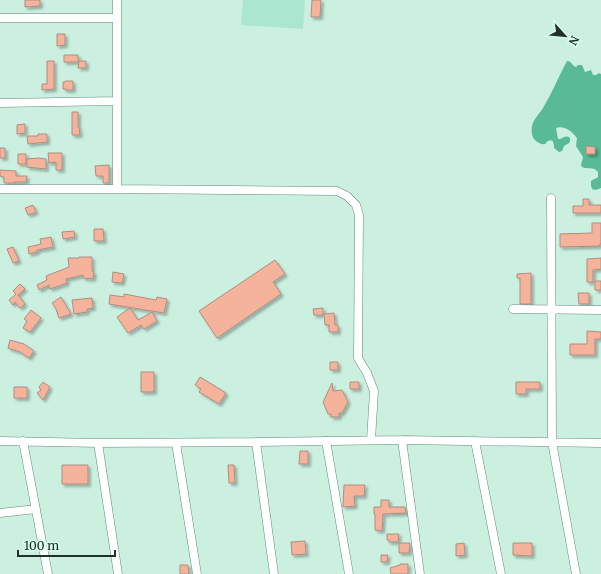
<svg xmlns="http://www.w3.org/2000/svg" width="601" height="574" font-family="Merriweather,serif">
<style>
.green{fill:#abe7ce}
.forest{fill:#58ba96}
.building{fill:#f6b39c;stroke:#af8d81;filter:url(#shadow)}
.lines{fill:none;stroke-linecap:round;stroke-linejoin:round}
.minor-casing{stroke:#658879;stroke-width:9}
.minor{stroke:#fff;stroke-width:8}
</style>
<defs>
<filter id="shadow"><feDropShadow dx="2.5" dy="2.5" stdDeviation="1" flood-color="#0004"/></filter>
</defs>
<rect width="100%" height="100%" fill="#cbf0e0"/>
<!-- green -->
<path class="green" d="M243 0H305L303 29 241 25Z"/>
<!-- forest -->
<path class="forest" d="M567 61C572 61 572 66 576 67L578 65H582L585 72 591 70 593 75H596L599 73 601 74V188C596 190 591 192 591 184 591 183 591 182 591 181 592 180 597 178 598 177V172C593 166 588 170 582 167L581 165 583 157 576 146 577 138C572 131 564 125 556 128L558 139C563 139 565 134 570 138V141L569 143 564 146 562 151 559 152 554 148C554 145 554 138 548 141 544 142 549 143 544 144 541 145 537 142 535 140 532 138 531 130 532 126 533 120 540 113 543 108 552 93 559 76 567 61Z"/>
<!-- building -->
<path class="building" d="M25 0H40V6L25 7Z
M312 0H321L320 17H311Z
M57 34H65V45L57 46Z
M64 55H78V62H64Z
M47 61H54V89L42 90V84H47Z
M79 61H86V68H78Z
M65 81H73V90H66V89H63V82H65Z
M72 112H78V127H79L80 135H72Z
M25 124V133L17 134V125Z
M38 134H47V142L28 144 27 136H38Z
M586 146 595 147V154H586Z
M0 148H5V158H0Z
M48 153H62V170H56V162L49 163Z
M18 154H26V164H18Z
M39 158 46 159V169L27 167V159Z
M109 165V183H103V176H96L95 166Z
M0 170 16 171V176H27L26 182H15V183H4V177L0 176Z
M583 199H589V205H601V213H573V206H583Z
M33 205 36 212 28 215 25 208Z
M592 223H601V244H600L599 246 560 247V234L592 233Z
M94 229H103L104 241H94Z
M74 231 75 237 63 239 62 232Z
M51 237 53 247 37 250V252L29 254 28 247 41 244 40 239Z
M13 247 19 261 13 263 7 249Z
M79 257H92V271L94 272 93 279 83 278V275L66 279 67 283 50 289 49 285 39 290 37 285 47 280 46 276 69 267 68 258H79Z
M601 258V269L593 270V282H587V259Z
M275 260 285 274 273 282 281 294 246 318 217 338 199 311Z
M113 272 124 274 122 283 112 282Z
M531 273V304H520V278H517V274Z
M595 281H601V290H595Z
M20 284 25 289 18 295 25 304 20 308 15 302 13 305 9 300 16 294 13 291Z
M578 293H589V304H579Z
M124 294 156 300 157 297 167 299 164 313 109 304 110 295 124 297Z
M61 297 71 314 59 318 56 309 52 303Z
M92 298 93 308 87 309V312L74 314 72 300Z
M130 308 138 320 152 312 157 321 144 329 141 325 128 333 117 317Z
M323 308V315H314L313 309Z
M31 310 41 318 30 332 23 328 27 321 24 319Z
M334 313 335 325H338V332H329V325H325L324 314Z
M587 331 601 332V339H595V355H570V344H587Z
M10 340 24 344 34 351 29 358 20 352 8 348Z
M330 362H338V370H330Z
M141 372H154V392H141Z
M200 377 226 393 219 404 199 392 201 389 195 385Z
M43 382 50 387 43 400 37 393 41 390 39 387Z
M350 382H359V389H350Z
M516 382H540V389H526V394H516Z
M332 383 333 391 342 390 348 402 342 413H339V417H331V414H328L323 402Z
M14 387H27V398H14Z
M300 451H308V464H299Z
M62 465H88V484H62Z
M228 465H234L235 483H229Z
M344 485H365L364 496H354L355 506 343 507Z
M381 500H389V507H405L406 513 383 514 382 531 375 530V514H374V507H381Z
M387 534H399L398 542H389V540H387Z
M305 541 306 554 292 555 291 542Z
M399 543H410L409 553H399Z
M464 543 465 555 456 556V544Z
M513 543H532V556L513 555Z
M381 555H388L387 562H381Z
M400 564H408V574H391L390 568 400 565Z
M180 565H188L189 574H180Z"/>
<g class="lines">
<defs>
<path id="minor" d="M0 18H117
M0 103 117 101
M0 189H117L337 191 347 196 356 205 359 215 358 358 367 373 374 391 371 440
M117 189V0
M551 198 552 442 576 574
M513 309 601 310
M402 440 420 574
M0 441 98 443 256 442 402 440 601 443
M23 441 48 574
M326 441 349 574
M475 441 501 574
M256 442 274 574
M98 443 118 574
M176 443 197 574
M0 513 36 509"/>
</defs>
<!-- minor casing -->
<use href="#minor" class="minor-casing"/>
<!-- minor -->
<use href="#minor" class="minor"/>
</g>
<!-- north arrow -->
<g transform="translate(565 36) rotate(117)" stroke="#d8feed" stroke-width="3" paint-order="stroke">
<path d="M0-3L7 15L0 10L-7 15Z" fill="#213029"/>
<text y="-6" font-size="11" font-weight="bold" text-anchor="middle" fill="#213029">N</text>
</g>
<!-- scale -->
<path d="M18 550v6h97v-6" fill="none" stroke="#213029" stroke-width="2"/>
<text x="24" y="550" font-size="12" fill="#213029" stroke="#d8feed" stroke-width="3" paint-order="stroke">100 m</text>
</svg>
